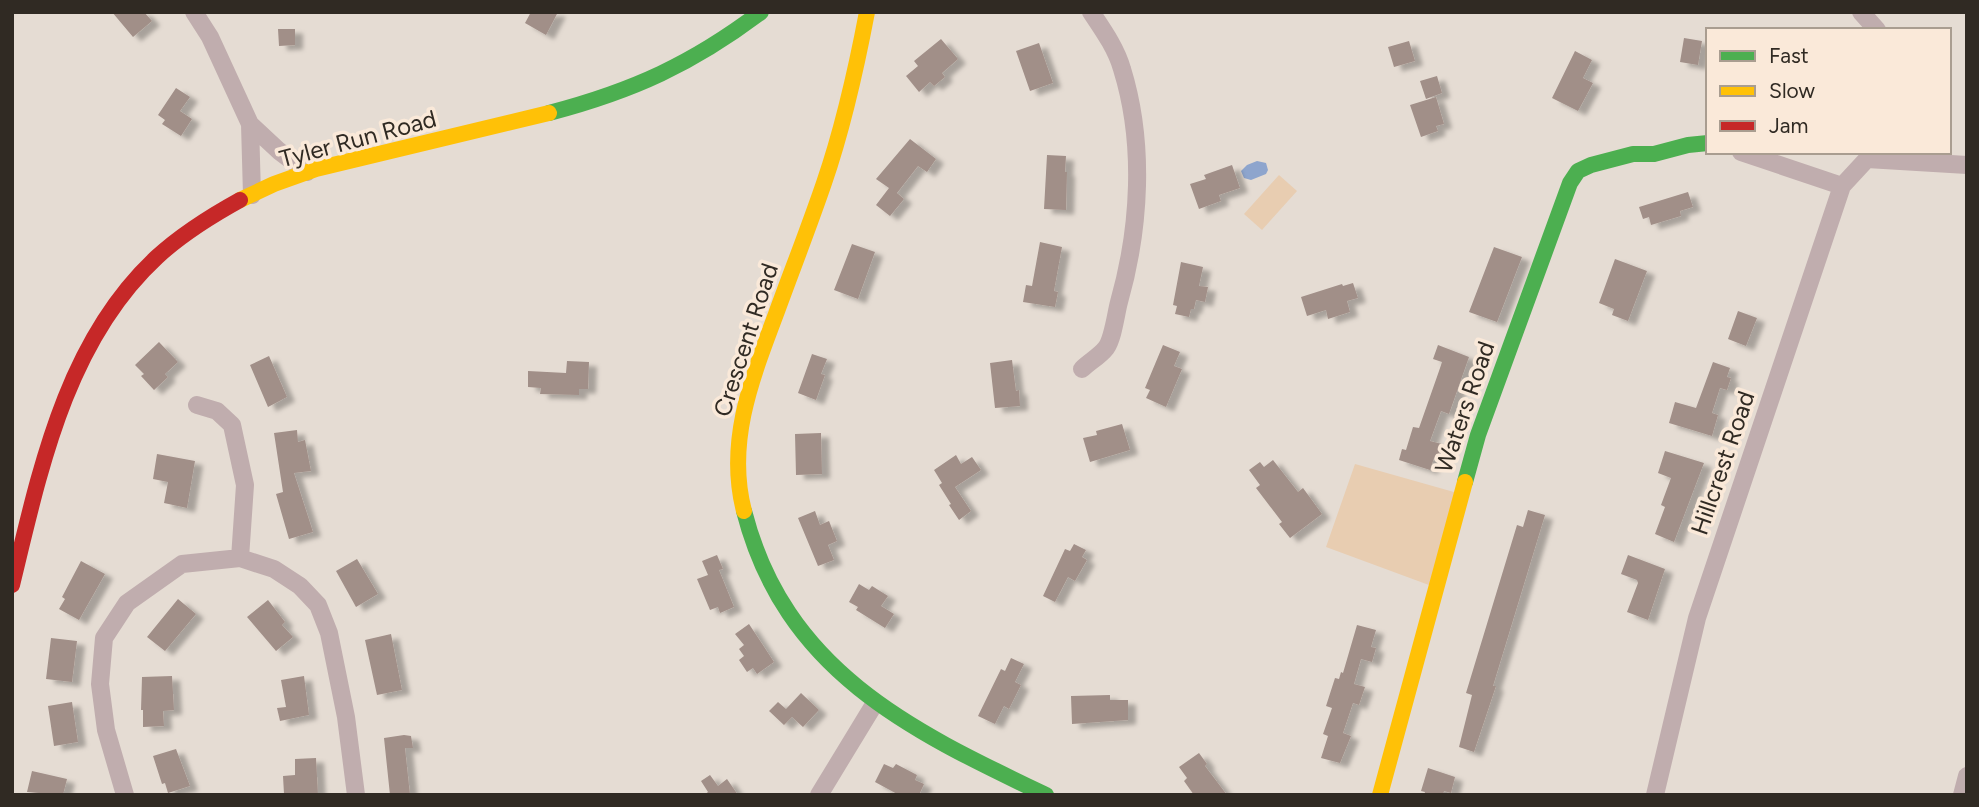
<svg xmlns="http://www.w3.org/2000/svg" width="1979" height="807" font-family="Figtree,sans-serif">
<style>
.green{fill:#e8cdb1}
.water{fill:#8ea5cd}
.building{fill:#a18f88;filter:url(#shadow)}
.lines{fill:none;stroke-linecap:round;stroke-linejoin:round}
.street{stroke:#c0adae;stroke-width:18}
.fast{stroke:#4caf50;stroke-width:16}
.slow{stroke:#ffc107;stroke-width:16}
.jam{stroke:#c62828;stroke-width:16}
.labels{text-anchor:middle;stroke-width:7;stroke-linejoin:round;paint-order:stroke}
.street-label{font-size:24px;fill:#302a23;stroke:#fae9d9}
</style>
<defs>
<filter id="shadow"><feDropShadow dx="8" dy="4.5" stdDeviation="2" flood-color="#0004"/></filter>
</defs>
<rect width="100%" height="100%" fill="#e5dcd3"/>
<!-- green -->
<path class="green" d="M1279 175 1297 191 1262 230 1244 214Z
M1355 464 1468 496 1437 588 1326 547Z"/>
<!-- water -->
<path class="water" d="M1257 161 1266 163 1268 170 1266 174 1251 180 1244 178 1241 171 1247 165Z"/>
<!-- building -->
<path class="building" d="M112 12H144L152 21 133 37Z
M531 12H558L546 35 525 23Z
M278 29H295V45L279 46Z
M1684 38 1702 41 1698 65 1680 62Z
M941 39 958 59 942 73 945 77 934 86 930 82 919 92 906 76 918 66 914 61Z
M1409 41 1415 61 1394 67 1388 47Z
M1039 43 1053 83 1030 91 1016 51Z
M1575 51 1592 60 1583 78 1593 83 1578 111 1552 98Z
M1437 76 1442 93 1426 99 1420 81Z
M176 88 190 97 180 111 192 119 181 136 162 124 165 120 158 115Z
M1436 97 1444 124 1436 126 1438 131 1421 137 1410 105Z
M910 139 936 159 927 172 918 166 897 193 904 199 890 216 876 205 889 188 876 179Z
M1047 155 1066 156 1065 172H1067L1066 210 1044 209Z
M1232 165 1240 188 1219 195 1221 201 1199 209 1190 184 1206 179 1204 175Z
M1688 192 1693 207 1680 211 1681 216 1651 225 1649 217 1643 219 1639 207Z
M1040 242 1062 247 1054 291 1058 292 1055 307 1023 302 1026 285 1032 286Z
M852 244 875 252 858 299 834 290Z
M1494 247 1522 257 1497 322 1469 312Z
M1615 259 1647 271 1628 321 1612 315 1614 309 1599 303Z
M1181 262 1203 267 1199 286 1208 287 1205 302 1196 300 1194 309H1191L1189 317 1175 314 1177 306 1173 305Z
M1353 283 1358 298 1347 301 1350 312 1328 319 1326 310 1307 316 1301 297 1342 284 1343 286Z
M1738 311 1757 318 1746 346 1728 339Z
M159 342 178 362 165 374 168 377 154 390 141 376 144 374 135 365Z
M1163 345 1180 352 1174 366 1182 369 1166 407 1146 398 1150 390 1145 388Z
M1438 345 1469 357 1449 414 1441 411 1430 441 1442 444 1437 459 1434 458 1430 470 1399 460 1402 449 1406 450 1413 427 1419 428 1439 371 1442 362 1433 359Z
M812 354 827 359 821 374 825 375 816 400 798 393Z
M269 356 287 397 268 407 250 365Z
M1012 360 1016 391 1019 390 1020 406 995 408 990 363Z
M567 361 589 362 588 389H579V395L540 394 541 388 528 387V371L566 373Z
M1713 362 1730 368 1727 377 1731 378 1727 390 1720 388 1712 413 1718 415 1712 436 1669 423 1675 402 1696 408Z
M1122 424 1130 450 1090 462 1083 438 1097 435 1096 431Z
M297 430 298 442 305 440 311 471 294 473 313 532 289 539 276 494 283 492 274 433Z
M821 433 822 474 796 475 795 434Z
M1665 451 1704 463 1674 542 1655 534 1665 507 1661 505 1671 478 1658 473Z
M157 454 195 461 187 508 164 503 168 482 153 479Z
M956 455 961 464 972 457 981 470 955 487 971 511 959 520 949 505 951 504 939 485 942 483 934 470Z
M1273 460 1298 492 1303 488 1322 514 1290 538 1279 524 1282 522 1256 488 1260 485 1249 470 1260 462 1264 467Z
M1528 510 1545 515 1493 686H1496L1474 752 1459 747 1472 695 1466 693 1517 525 1523 527Z
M815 511 820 525 829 521 837 541 828 545 834 560 818 566 798 518Z
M1074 544 1086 550 1082 557 1087 560 1075 581 1068 577 1055 602 1043 596 1065 549 1070 551Z
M717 555 723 569 719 570 734 607 720 613 718 607 710 610 697 579 708 575 702 561Z
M1628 555 1665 569 1648 620 1627 612 1638 583 1637 580 1621 574Z
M357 559 378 594 356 607 336 571Z
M81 561 105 574 79 620 59 609 65 599 62 597Z
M859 584 869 590 872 586 888 596 881 606 894 614 885 628 856 610 858 607 849 602Z
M178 599 196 614 165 651 147 637Z
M268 600 285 622 282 625 293 637 276 651 247 617Z
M749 624 774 662 757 674 753 668 747 672 739 660 744 656 739 649 744 645 735 634Z
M1357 625 1376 630 1371 647 1376 648 1372 662 1361 659 1354 684 1365 687 1359 705 1353 703 1343 733 1351 736 1340 763 1321 758 1328 736 1323 734 1332 708 1326 706 1335 678 1339 679 1341 672 1343 673Z
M391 634 402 690 377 695 365 640Z
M51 638 77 641 72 682 46 679Z
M1011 658 1024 664 1015 682 1021 685 1009 709 1004 706 995 724 978 716 1001 669 1005 671Z
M172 676 174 710 163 711 164 726 143 727V710H141L142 677Z
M304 676 309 715 280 721 277 708 286 707 281 680Z
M801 693 819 710 803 727 792 717 784 725 769 711 778 702 786 709Z
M1110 695V700H1128V720L1072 724 1071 696Z
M72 702 78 742 54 746 48 706Z
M404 735 411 736 413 748H405L410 795H390L384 738Z
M176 749 190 786 168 793 165 783 162 784 153 756Z
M1199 753 1207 764 1205 766 1227 795H1194L1184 781 1187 778 1179 767Z
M316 758 318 795 284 794 283 776 295 775V759Z
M884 764 893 768 896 764 917 775 915 780 924 784 919 795H899L875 782Z
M1428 768 1455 777 1451 793 1444 791 1443 795H1424L1425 792 1421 791Z
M32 771 67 779 63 795 27 792Z
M710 775 718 786 727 779 738 795H704L708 792 701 781Z"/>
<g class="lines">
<!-- street -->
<path class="street" d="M194 12 210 37 250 124 252 195
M1861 12 1877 30
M250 124 279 151 307 172
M1741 152 1842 186
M1867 159 1967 165
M1082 369C1089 362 1100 356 1106 348 1113 339 1116 313 1119 302 1140 228 1145 143 1122 69 1116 48 1103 30 1091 12
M197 405 217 411 232 425 245 485 240 558
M125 795 106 730 100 684 104 638 127 603 182 564 240 558 274 569 300 586 318 605 329 633 346 717 356 795
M819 795 875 703
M1655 795 1697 618 1842 186 1867 159 1869 152
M1962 795 1967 776"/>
<!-- fast -->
<path class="fast" d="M549 113C633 91 692 64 761 12
M1465 482 1478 435 1570 183 1578 171 1591 165 1633 154H1654L1688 145 1708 143
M744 511C785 671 910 730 1046 795"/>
<!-- slow -->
<path class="slow" d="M240 200 274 184 316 169 549 113
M744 511C726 442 752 378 776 314 792 270 809 227 824 183 843 128 856 70 867 12
M1380 795 1465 482"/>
<!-- jam -->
<path class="jam" d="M12 585C40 470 66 341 157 257 182 234 211 216 240 200"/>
</g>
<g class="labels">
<!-- street labels -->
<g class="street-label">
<text transform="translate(358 139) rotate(-15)" y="8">Tyler Run Road</text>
<text transform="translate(746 340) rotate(-72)" y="8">Crescent Road</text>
<text transform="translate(1465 407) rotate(-71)" y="8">Waters Road</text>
<text transform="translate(1723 463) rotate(-71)" y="8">Hillcrest Road</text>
</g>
</g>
<!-- border -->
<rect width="1979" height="807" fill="none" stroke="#302a23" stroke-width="28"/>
<!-- legend -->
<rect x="1706" y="28" width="245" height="126" fill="#fae9d9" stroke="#a99d90" stroke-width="2"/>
<rect x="1720" y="51" width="35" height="10" fill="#4caf50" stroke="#a99d90" stroke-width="2"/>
<text x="1769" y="63" font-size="21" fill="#302a23">Fast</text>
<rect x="1720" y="86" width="35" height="10" fill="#ffc107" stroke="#a99d90" stroke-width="2"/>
<text x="1769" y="98" font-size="21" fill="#302a23">Slow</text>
<rect x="1720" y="121" width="35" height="10" fill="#c62828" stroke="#a99d90" stroke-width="2"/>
<text x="1769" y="133" font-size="21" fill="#302a23">Jam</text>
</svg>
